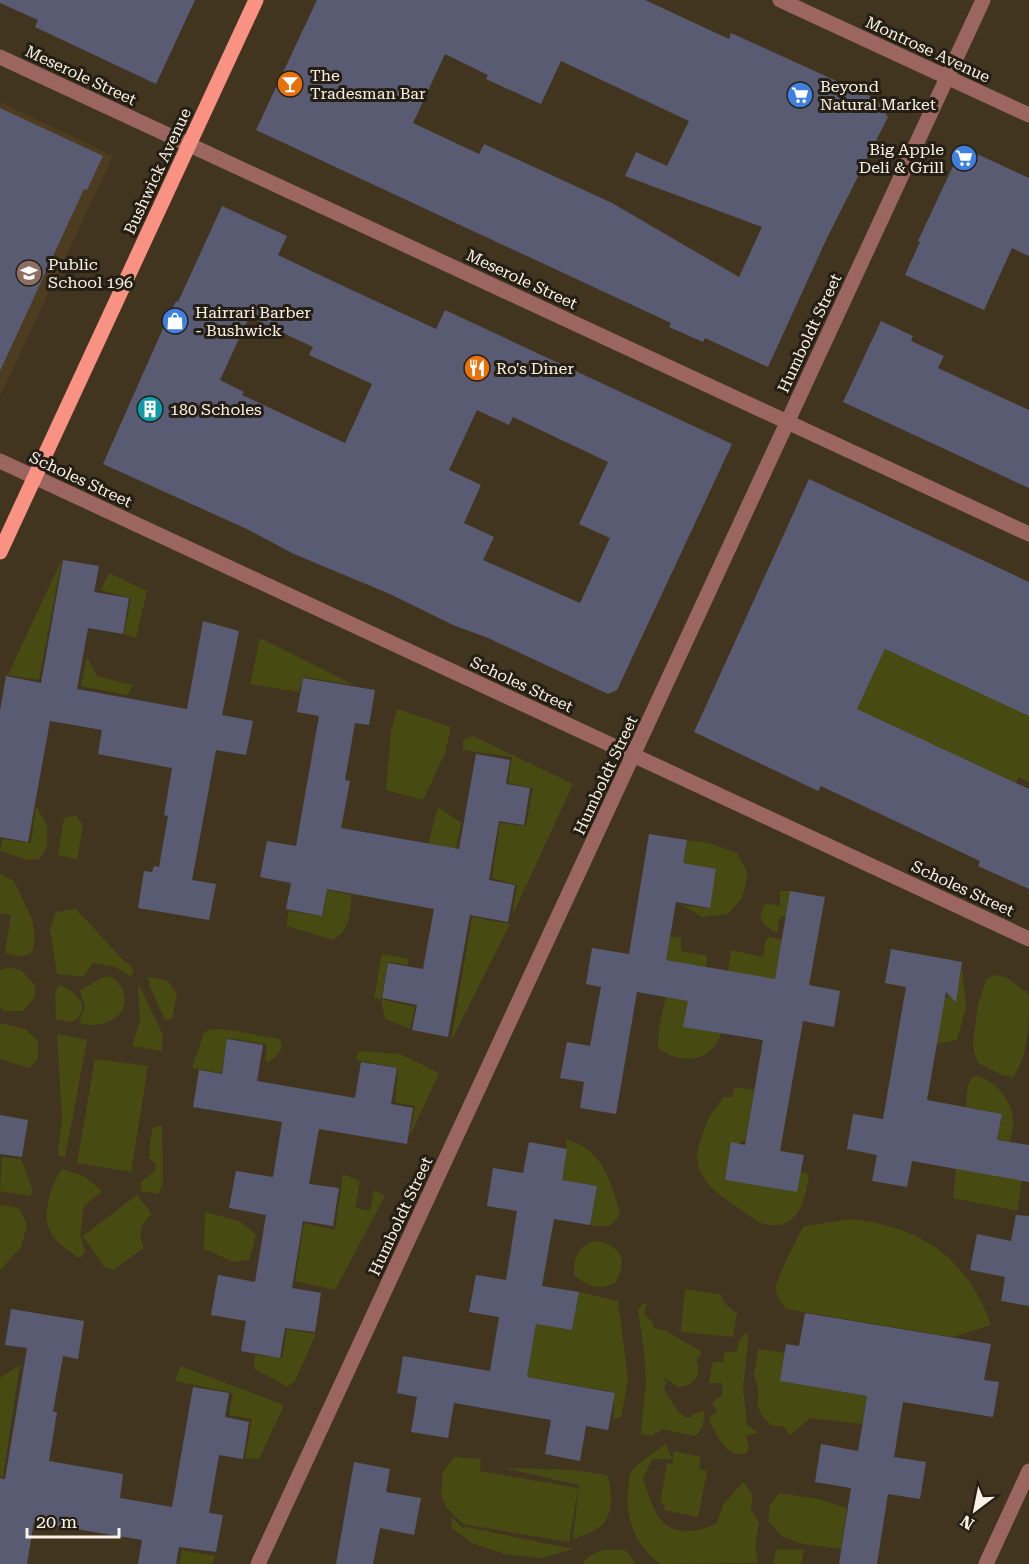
<svg xmlns="http://www.w3.org/2000/svg" width="1029" height="1564" font-family="'Roboto Serif',serif">
<style>
.built{fill:#4d3c20}
.green{fill:#474b11}
.building{fill:#595b73;fill-rule:evenodd}
.lines{fill:none;stroke-linecap:round;stroke-linejoin:round}
.minor{stroke:#9a665f;stroke-width:15}
.major{stroke:#f99283;stroke-width:15}
.labels{text-anchor:middle;stroke-width:6;stroke-linejoin:round;paint-order:stroke}
.street-label{font-size:16px;fill:#fbf3e5;stroke:#241e14}
.poi-label{font-size:16px;fill:#fbf3e5;stroke:#241e14;text-anchor:start}
</style>
<rect width="100%" height="100%" fill="#423520"/>
<!-- built -->
<path class="built" d="M0 102 113 156 0 396Z"/>
<!-- green -->
<path class="green" d="M62 559 39 680 8 675Z
M109 573 147 591 136 638 124 634 131 598 101 590Z
M260 638 354 685 303 677 299 692 250 684Z
M885 649 1029 716V782L1019 777 1016 783 857 709Z
M87 657 97 676 132 685 128 695 81 686Z
M397 709 451 727 445 753 423 800 386 790 391 732Z
M473 736 573 784 512 916 517 885 492 878 500 823 526 826 533 788 508 783 512 757 463 750V740Z
M36 806 47 825V847L39 859 28 860 0 851 3 839 31 843Z
M438 807 461 823 453 864 422 869Z
M76 815 83 825 77 859 58 855 64 818Z
M687 840 709 843 737 853 748 874 742 898 728 914 703 917 681 905 709 908 716 870 683 863Z
M0 874 14 881 32 919 35 938 32 952C22 958 15 956 5 953L11 915 0 913Z
M327 890 352 895C349 915 351 929 333 940L287 926 288 911 323 916Z
M780 891H790L786 916 780 917 777 933 764 925 760 915 765 903 780 906Z
M76 909 123 960 130 965 134 972 130 976 115 967 93 963 83 977 57 974 50 929 56 912Z
M472 917 510 924 451 1041Z
M670 936 681 938V951L707 956 706 967 666 960Z
M769 937 782 940 775 979 728 972 731 950 763 957 766 940Z
M382 954 409 959 408 965 388 962 381 999 415 1007 410 1029 385 1019 381 999 374 998Z
M10 967 22 971 35 985V997L23 1011H4L0 1007V970Z
M962 967 966 1008 957 1040 932 1045 939 1004 949 995 955 1000Z
M993 975 1006 977 1029 994C1029 1022 1029 1054 1013 1077L1002 1075 978 1063 974 1052 973 1042 978 1005 986 980Z
M111 976C144 1003 112 1033 79 1023L85 1007 80 991 101 978Z
M148 977 168 981 177 994 172 1019 165 1020 150 987Z
M138 983 163 1035 162 1051 132 1046 140 1021Z
M60 985C77 992 94 1008 72 1022L56 1019 55 990Z
M666 997 688 1001 684 1026 721 1033C712 1063 681 1065 658 1048L659 1028Z
M0 1023 25 1029 38 1041V1059L29 1068 0 1059Z
M210 1029 229 1030 279 1039 282 1044C281 1054 276 1056 269 1062L265 1061 267 1047 265 1044 228 1038 221 1073 192 1068 204 1033Z
M57 1034 87 1040 65 1158 58 1155 62 1116Z
M359 1051 400 1054 439 1073 409 1138 415 1106 395 1102 398 1068 356 1060Z
M95 1059 148 1066 131 1172 77 1163Z
M978 1076C995 1081 1011 1100 1013 1118 1014 1125 1011 1135 1010 1142L997 1140 1002 1114 966 1107 968 1085 972 1077Z
M735 1087 754 1090 746 1138 739 1144 731 1143 725 1180 797 1192 800 1172 809 1174C806 1196 800 1229 769 1225 758 1224 746 1213 737 1207 719 1195 700 1182 697 1159 696 1152 706 1123 710 1116 714 1109 720 1104 723 1097H732Z
M157 1126H162L163 1182 159 1194 140 1191 142 1181 155 1171 156 1164 149 1158 150 1142 153 1128Z
M566 1139C603 1150 610 1180 620 1213 612 1229 607 1227 590 1225L597 1186 562 1180 567 1149Z
M2 1157 21 1159 33 1191 30 1196 0 1191Z
M62 1169 84 1176 102 1191 84 1206 80 1235 85 1252 81 1257H77C67 1249 55 1242 50 1231 41 1213 52 1183 62 1169Z
M956 1169 1022 1180 1017 1211 953 1198Z
M343 1174 360 1181 355 1208 370 1211 374 1190 385 1196 335 1290 295 1281 304 1223 335 1230Z
M137 1195 152 1214C139 1224 138 1233 144 1248L113 1270 104 1267 83 1236Z
M0 1205 19 1208 27 1225 21 1247 0 1270Z
M205 1212 241 1222 256 1235 249 1260 234 1262 204 1249Z
M851 1219C921 1227 966 1256 991 1325L952 1337 786 1309C782 1303 775 1295 776 1287 776 1279 799 1234 804 1226Z
M598 1241C624 1248 627 1261 615 1283 596 1290 590 1288 574 1275 573 1258 579 1243 598 1241Z
M685 1289 721 1295 725 1304 737 1313 733 1337 681 1332Z
M579 1292 618 1301 628 1379 621 1418H614V1392L527 1377 536 1324 572 1330Z
M643 1304H647L644 1315 652 1321 654 1328 666 1331 702 1352 696 1360C703 1375 693 1386 678 1387L664 1377 666 1383 664 1390 679 1413 688 1418 698 1412 704 1411C704 1421 704 1429 695 1436L663 1429 652 1436 641 1434 646 1380 644 1351 638 1310Z
M287 1329 316 1334 295 1381 287 1387 254 1368 255 1355 282 1358Z
M747 1332 748 1343 743 1388 747 1425 758 1433 746 1435 749 1450 745 1454C725 1457 715 1433 709 1418L717 1411 712 1403 722 1395 723 1383H709L713 1362H723L724 1353 737 1351 740 1339Z
M758 1349 785 1353 780 1381 867 1396 862 1424 811 1418 790 1435 783 1426 771 1425 762 1416 757 1404 759 1393 754 1375Z
M20 1365 3 1477 0 1476V1378Z
M181 1366 284 1405 259 1459 245 1458 252 1419 229 1415 233 1393 175 1381Z
M666 1444 672 1459H652L643 1479C648 1492 653 1512 663 1522 678 1537 701 1531 717 1523L723 1505 743 1482 753 1495 751 1510 759 1523 755 1546 758 1563 660 1564C636 1546 625 1519 628 1489 629 1483 629 1476 632 1471 640 1460 655 1452 666 1444Z
M674 1451 701 1457 699 1469 707 1471 698 1517 664 1510 665 1504 660 1503 667 1463 672 1464Z
M454 1457 481 1459 480 1471 578 1488 569 1542 463 1524 446 1507 441 1495 443 1472Z
M505 1468 572 1470 607 1475C613 1492 615 1520 595 1530 588 1534 580 1536 573 1539L579 1485Z
M779 1493 819 1499 847 1508 841 1549 803 1544 783 1537 768 1521 770 1505Z
M451 1516 463 1528 466 1527 573 1549 541 1558 505 1554 472 1543 452 1528Z
M781 1549 804 1550 801 1564H773L776 1550Z
M182 1550 215 1556 212 1564H179Z
M606 1550H625L636 1564H583C587 1555 596 1552 606 1550Z"/>
<!-- building -->
<path class="building" d="M0 0H195L156 84 35 27 38 20 0 3Z
M317 0H645L729 39 731 33 876 99 888 117 826 240 768 367 705 338 703 342 669 327 671 323 256 130ZM445 54 488 75 486 79 541 104 561 61 689 121 667 166 636 152 625 176 762 227 739 277 612 203 484 144 479 154 413 123Z
M0 108 103 156 87 190 84 189 0 371Z
M962 147 1029 178V256L1012 248 984 310 905 275 920 242 918 241Z
M222 206 287 236 278 255 341 285 436 329 445 310 732 444 617 690 608 694 488 638 453 625 390 594 294 554 249 530 103 464 161 333 176 301 178 302ZM249 317 313 347 309 355 372 384 345 443 242 395 244 392 220 380ZM477 410 509 425 513 417 608 462 579 524 610 538 580 603 483 560 494 537 464 523 481 485 449 470Z
M881 321 913 336 911 341 944 356 938 368 1029 410V488L843 402Z
M809 479 1029 582V716L885 649 857 709 1029 789V889L978 866 980 861 821 786 818 791 694 732Z
M63 560 99 566 94 592 129 598 123 634 88 628 77 689 187 709 203 621 239 631 222 715 253 721 246 755 216 750 192 880 216 884 209 920 138 908 144 871 152 872 154 866 159 867 168 816 164 815 172 768 98 754 102 730 50 721 28 842 0 837V711L6 676 41 683Z
M303 678 375 690 369 725 355 723 345 780 350 781 341 828 459 849 476 754 510 760 506 784 530 788 524 825 499 821 489 880 515 885 508 922 470 915 448 1037 412 1030 417 1005 382 998 388 963 423 969 434 909 327 889 322 916 286 909 291 883 260 877 267 841 296 846 319 716 297 712Z
M649 834 687 840 683 863 716 869 710 908 676 902 666 960 775 979 790 891 825 897 809 985 840 991 834 1027 803 1021 780 1151 804 1155 797 1192 725 1180 731 1142 745 1145 763 1040 683 1027 688 1001 637 992 616 1114 580 1108 584 1082 560 1078 567 1042 590 1046 601 987 586 984 592 948 629 954Z
M891 949 962 962 956 1002 946 992 927 1100 1002 1114 997 1140 1029 1145V1182L912 1161 907 1187 872 1181 877 1155 847 1149 853 1114 883 1119 906 987 885 983Z
M227 1039 263 1045 257 1081 355 1098 361 1062 397 1068 391 1104 413 1108 407 1144 319 1129 309 1184 339 1188 333 1226 303 1221 292 1288 321 1293 315 1332 285 1328 280 1358 241 1351 246 1321 211 1315 218 1275 255 1282 266 1215 229 1208 236 1171 273 1177 282 1122 193 1107 199 1070 222 1074Z
M0 1115 28 1120 22 1157 0 1154Z
M529 1142 567 1149 562 1180 597 1186 590 1225 554 1219 542 1286 579 1292 572 1330 536 1324 527 1377 615 1393 608 1430 586 1426 580 1461 545 1454 551 1420 454 1403 448 1438 411 1432 417 1397 397 1393 403 1356 490 1371 499 1317 469 1312 476 1275 506 1280 517 1211 487 1206 493 1168 523 1173Z
M1016 1215 1029 1216V1306L1001 1301 1005 1277 970 1270 977 1234 1011 1241Z
M11 1309 84 1321 78 1359 63 1356 53 1412H57L49 1461 123 1474 120 1498 172 1507 193 1387 229 1393 225 1417 249 1422 243 1459 219 1455 209 1513 223 1515 216 1552 179 1547 176 1564H138L142 1540 34 1522 27 1564H0V1478L5 1479 27 1348 5 1345Z
M805 1313 991 1344 984 1380 999 1382 993 1417 903 1402 894 1457 926 1462 920 1499 888 1494 877 1564H839L851 1488 815 1482 821 1444 858 1451 867 1396 780 1381 786 1344 799 1346Z
M354 1462 390 1469 386 1492 421 1498 414 1535 380 1528 373 1564H336Z"/>
<g class="lines">
<!-- minor -->
<path class="minor" d="M780 0 1029 115
M0 57 1029 534
M0 461 1029 939
M258 1564 983 0
M986 1564 1029 1471"/>
<!-- major -->
<path class="major" d="M0 552 256 0"/>
</g>
<!-- icons -->
<defs>
<symbol id="bar-disc" viewBox="-11 -11 22 22"><circle r="9.5" fill="#e8710a" stroke="#241e14"/><path d="M-6-5H6L.8 .8V4.5H3.5V6h-7V4.5H-.8V.8Z" fill="#fff"/></symbol>
<symbol id="supermarket-disc" viewBox="-11 -11 22 22"><circle r="9.5" fill="#3f7fe0" stroke="#241e14"/><path d="M-6-5.5h2.5l.6 2H6L4.5 2H-2.5L-4.4-4H-6ZM-1.5 3.2a1.3 1.3 0 1 0 .1 0ZM3 3.2a1.3 1.3 0 1 0 .1 0Z" fill="#fff"/></symbol>
<symbol id="school-disc" viewBox="-11 -11 22 22"><circle r="9.5" fill="#8d6e63" stroke="#241e14"/><path d="M0-5L7-2L0 1L-7-2ZM-4 1L0 2.5L4 1V4Q0 6-4 4Z" fill="#fff"/></symbol>
<symbol id="shop-disc" viewBox="-11 -11 22 22"><circle r="9.5" fill="#3f7fe0" stroke="#241e14"/><path d="M-5-2.5h2.3a2.7 3.5 0 0 1 5.4 0H5L5.5 6h-11ZM-1.5-2.5h3a1.5 2.3 0 0 0-3 0Z" fill="#fff"/></symbol>
<symbol id="restaurant-disc" viewBox="-11 -11 22 22"><circle r="9.5" fill="#e8710a" stroke="#241e14"/><path d="M-5-6h1v4h1v-4h1v4h1v-4h1v5L-1.5 .5V6h-2V.5L-5-1ZM5-6V6H3V1.5H1.5Q1.5-4 5-6Z" fill="#fff"/></symbol>
<symbol id="building-disc" viewBox="-11 -11 22 22"><circle r="9.5" fill="#0f9aa8" stroke="#241e14"/><path d="M-4-6H4V6H1V3H-1V6H-4ZM-2.5-4.3h1.7v1.8h-1.7ZM.8-4.3h1.7v1.8H.8ZM-2.5-1h1.7V.8h-1.7ZM.8-1h1.7V.8H.8Z" fill="#fff"/></symbol>
</defs>
<g fill-rule="evenodd">
<use href="#bar-disc" x="275" y="69" width="30" height="30"/>
<use href="#supermarket-disc" x="785" y="80" width="30" height="30"/>
<use href="#supermarket-disc" x="949" y="143" width="30" height="30"/>
<use href="#school-disc" x="14" y="258" width="30" height="30"/>
<use href="#shop-disc" x="160" y="306" width="30" height="30"/>
<use href="#restaurant-disc" x="462" y="353" width="30" height="30"/>
<use href="#building-disc" x="135" y="394" width="30" height="30"/>
</g>
<g class="labels">
<!-- street labels -->
<g class="street-label">
<text transform="translate(928 49) rotate(25)" y="6">Montrose Avenue</text>
<text transform="translate(81 75) rotate(25)" y="6">Meserole Street</text>
<text transform="translate(157 171) rotate(-65)" y="6">Bushwick Avenue</text>
<text transform="translate(522 279) rotate(25)" y="6">Meserole Street</text>
<text transform="translate(809 333) rotate(-65)" y="6">Humboldt Street</text>
<text transform="translate(81 479) rotate(25)" y="6">Scholes Street</text>
<text transform="translate(522 684) rotate(25)" y="6">Scholes Street</text>
<text transform="translate(605 775) rotate(-65)" y="6">Humboldt Street</text>
<text transform="translate(963 888) rotate(25)" y="6">Scholes Street</text>
<text transform="translate(400 1216) rotate(-65)" y="6">Humboldt Street</text>
</g>
<!-- poi labels -->
<g class="poi-label">
<text x="310" y="81">The<tspan x="310" dy="18">Tradesman Bar</tspan></text>
<text x="820" y="92">Beyond<tspan x="820" dy="18">Natural Market</tspan></text>
<text x="944" y="155" text-anchor="end">Big Apple<tspan x="944" dy="18">Deli &amp; Grill</tspan></text>
<text x="48" y="270">Public<tspan x="48" dy="18">School 196</tspan></text>
<text x="195" y="318">Hairrari Barber<tspan x="195" dy="18">- Bushwick</tspan></text>
<text x="496" y="374">Ro's Diner</text>
<text x="170" y="415">180 Scholes</text>
</g>
</g>
<!-- north arrow -->
<g transform="translate(975 1510) rotate(212)" stroke="#241e14" stroke-width="4.5" paint-order="stroke">
<path d="M0-4.5L10 22L0 15L-10 22Z" fill="#fbf3e5"/>
<text y="-9" font-size="16" font-weight="bold" text-anchor="middle" fill="#fbf3e5">N</text>
</g>
<!-- scale -->
<path d="M27 1528v9h92v-9" fill="none" stroke="#fbf3e5" stroke-width="3"/>
<text x="36" y="1528" font-size="18" fill="#fbf3e5" stroke="#241e14" stroke-width="4.5" paint-order="stroke">20 m</text>
</svg>
